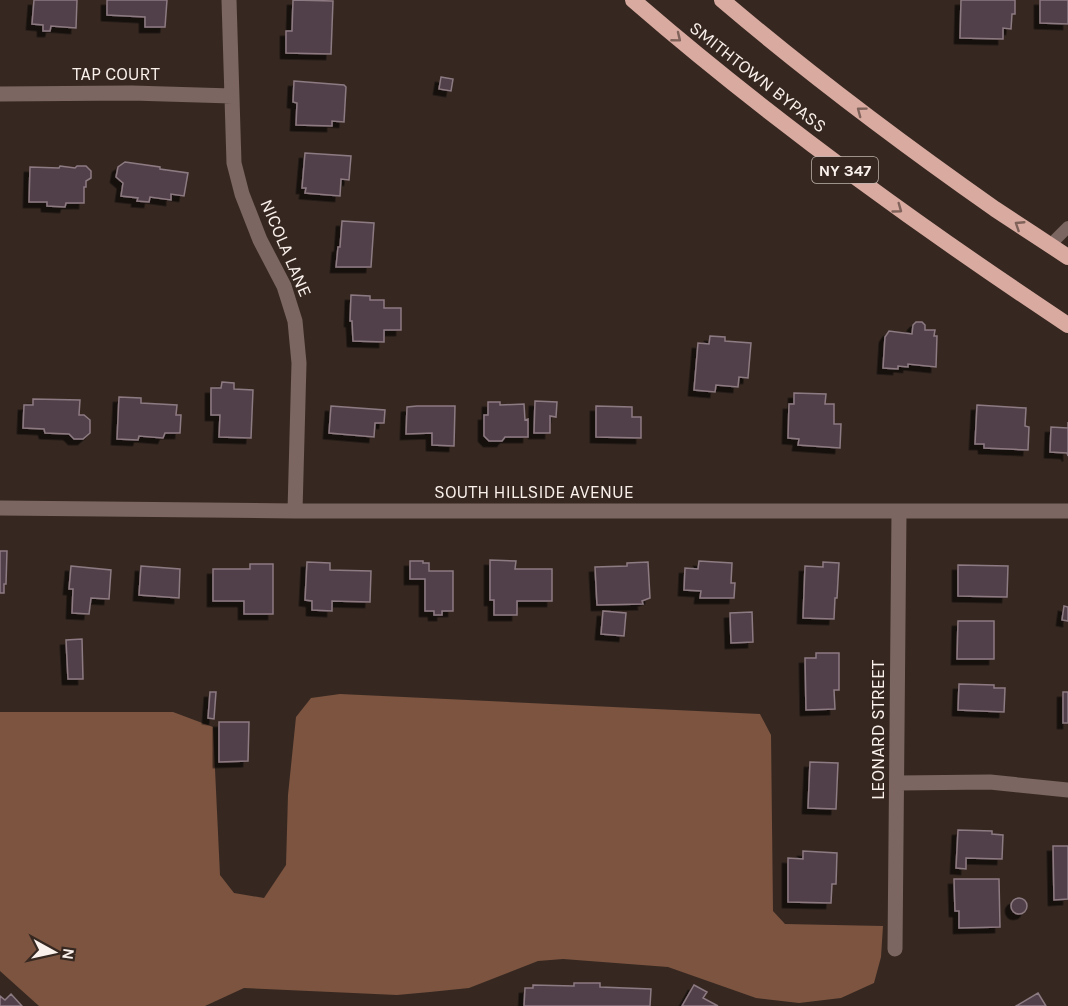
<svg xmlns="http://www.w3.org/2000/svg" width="1068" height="1006" font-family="Karla,sans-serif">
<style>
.forest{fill:#7c5440}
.building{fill:#514148;stroke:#8d7a82;stroke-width:1.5;filter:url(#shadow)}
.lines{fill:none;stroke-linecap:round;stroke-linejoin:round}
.service{stroke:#7b6661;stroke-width:12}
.minor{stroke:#7b6661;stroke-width:15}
.trunk{stroke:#d9aaa0;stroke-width:16}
.oneway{stroke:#7f625a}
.labels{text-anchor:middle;stroke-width:4.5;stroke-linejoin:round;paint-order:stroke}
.shield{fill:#362821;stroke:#c0b5af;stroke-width:1.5}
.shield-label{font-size:16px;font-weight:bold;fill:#fbf1ec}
.street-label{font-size:18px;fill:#fbf1ec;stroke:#362821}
</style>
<defs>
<filter id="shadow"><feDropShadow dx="-5.5" dy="5.5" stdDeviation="0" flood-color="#0009"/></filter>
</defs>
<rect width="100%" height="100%" fill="#362821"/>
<!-- forest -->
<path class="forest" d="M340 694 760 714 771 735 773 911 785 924 883 926 881 957 874 983 841 998 799 1003 756 998 668 967 563 959 538 961 469 988 430 992 397 995 244 988 205 1006H39L0 971V712H173L213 727 220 875 234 893 264 898 286 865 288 795 296 717 311 698Z"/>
<!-- building -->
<path class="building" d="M34 0H77L76 28 51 26 50 31H43V25L32 24Z
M107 0H167L165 27H145V17L107 15Z
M293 0 333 1 331 54 286 53V31H292Z
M961 0H1015V14H1012L1011 29 1003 28V39L960 38Z
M1040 0H1068V24L1040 23Z
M441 77 453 79 451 91 439 89Z
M294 81 344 85 346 87 344 122 332 121V126L296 125 297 103 293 102Z
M305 153 351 156 349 180 341 179 340 196 305 193 306 188H302Z
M125 162 160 167V169L188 173 184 196 171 194V200L150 197 149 202 137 201 138 198 121 196 123 183 116 177 118 167Z
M60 166 75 168 77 166H86L91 171V178L86 181V187H84V203H66L65 207 47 206V202H29L30 167 59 168Z
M342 221 374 223 371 267H336L338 247H340Z
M351 295 370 296V300H384V308H401V330H384V342L353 341 352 321H350Z
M916 322H922L925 325V330H935L934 336H937L936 367 908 364V367L898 366V369L883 368 885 337 889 331 912 334 913 325Z
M710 336 725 337V341L751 343 748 378 739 377 738 387 716 385 715 392 694 390 698 343 709 344Z
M222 382 234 383V389L253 390 251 438 219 437 220 415H211V388H221Z
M794 393 826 394 825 404H834V424H841L840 448 798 445 799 439 788 438 789 404H794Z
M119 397 141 398V403L177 405 176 415H181L180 433H165L163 438 139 436 138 440 117 439Z
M33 399 80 400 79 415H84L90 420V433L83 439H74L69 434 45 433 44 429 23 428 24 405H33Z
M535 401 557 402 556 417 550 416V433H534Z
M488 402H500V405L524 404 525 420 528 419V437H505L502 441H489L484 436V415H488Z
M977 405 1026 408 1025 426 1029 427 1028 450 984 448V444H975Z
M331 406 385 410 384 423H375L374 437 329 433Z
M417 406H455L454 446 432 445V433L406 434 407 407Z
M596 406 632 407V417H641V438L596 437Z
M1068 422V456L1067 453 1050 452 1051 427 1068 428Z
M0 551H7L6 584H4V593H0Z
M490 560 516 561 515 569H552V601H517V615H494V600H490Z
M410 561H423V563H429V571H453V611H442V615H434V611H425V579H410Z
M699 561 732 563 731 583H735L734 598H700L701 591 684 590 685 568 698 569Z
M307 562 330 563V570L371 571 370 602 332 601V611L312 610V601L305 600Z
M648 562 650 598 642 601 643 604 597 605 595 567 627 566V563Z
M823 562 839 563 837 598H835L834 619 803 618 805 566 823 567Z
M250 564H273V614H244V601H213V569H250Z
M958 565 1008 566 1007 597 958 596Z
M71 566 111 570 109 599 91 598 89 614 72 613 73 589H69Z
M141 566 180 569 179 598 139 595Z
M1064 606 1068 607V621L1062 620Z
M603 611 626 613 624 636 601 634Z
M752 612 753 642 731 643 730 613Z
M958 621H994V659H957Z
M82 639 83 679H68L66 640Z
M816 653H839V690H834L835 709 806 710 805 658H816Z
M959 684 994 685V688H1005L1004 712 958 710Z
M210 692H216L214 719 208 718Z
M1063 692H1068V723H1063Z
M219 722H249L248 761 219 762Z
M810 762 838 763 836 809 808 808Z
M958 830 992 831V834L1003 835 1002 859 966 858V869L956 868Z
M1053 846H1068V899L1054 900Z
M803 851 837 853 836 884H832L831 903 788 902V858L803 859Z
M954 879H999L1000 927 959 928V911H955Z
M1011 906a8 8 0 1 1 16 0a8 8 0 1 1-16 0Z
M574 983H600V987L651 989 650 1006H524L525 988H533V985L574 986Z
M694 985 707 992 703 998 718 1006H682Z
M1038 993 1046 1006H1016Z
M11 994 22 1006H0V996L5 1000Z"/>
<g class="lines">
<!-- service -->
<path class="service" d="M1050 245 1068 227"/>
<!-- minor -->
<path class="minor" d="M229 0 234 163 242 194 260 240 284 286 295 321 299 363 295 511
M0 94 132 93 232 96
M0 508 295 511H1068
M898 783 990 782 1068 790
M895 949 899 512"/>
<!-- trunk -->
<path class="trunk" d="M633 0C770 119 917 225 1068 325
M722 0C809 74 901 143 995 209 1019 225 1044 241 1068 257"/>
</g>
<!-- one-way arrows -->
<defs><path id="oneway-chevron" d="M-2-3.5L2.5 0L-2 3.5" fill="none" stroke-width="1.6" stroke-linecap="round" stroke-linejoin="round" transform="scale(1.5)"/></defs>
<g class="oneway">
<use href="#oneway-chevron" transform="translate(677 38) rotate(39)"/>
<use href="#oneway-chevron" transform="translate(861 111) rotate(-143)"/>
<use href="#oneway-chevron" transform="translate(898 209) rotate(36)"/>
<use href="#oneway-chevron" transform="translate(1019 225) rotate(-147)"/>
</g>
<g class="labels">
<!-- shield labels -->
<rect class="shield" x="812" y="157" width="66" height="26" rx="4.5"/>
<g class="shield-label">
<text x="845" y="176">NY 347</text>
</g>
<!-- street labels -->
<g class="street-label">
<text x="116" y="80">TAP COURT</text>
<text transform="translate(758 77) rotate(38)" y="6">SMITHTOWN BYPASS</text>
<text transform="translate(286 248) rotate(67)" y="6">NICOLA LANE</text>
<text x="534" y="498">SOUTH HILLSIDE AVENUE</text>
<text transform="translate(878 730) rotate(-90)" y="6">LEONARD STREET</text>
</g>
</g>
<!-- north arrow -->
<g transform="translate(54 952) rotate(98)" stroke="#362821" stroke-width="4.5" paint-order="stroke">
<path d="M0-4.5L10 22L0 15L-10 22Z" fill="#fbf1ec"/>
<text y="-9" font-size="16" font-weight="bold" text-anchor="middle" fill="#fbf1ec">N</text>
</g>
</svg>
